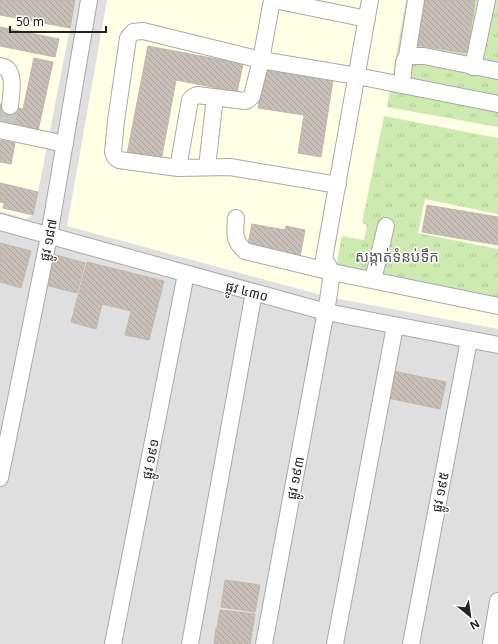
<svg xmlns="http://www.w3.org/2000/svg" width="498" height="644" font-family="'Noto Sans','Noto Sans Khmer',sans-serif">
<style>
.residential{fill:#e0dfdf}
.education{fill:#ffffe5}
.grass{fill:url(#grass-tufts)}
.building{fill:url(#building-back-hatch);stroke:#c4b6ab}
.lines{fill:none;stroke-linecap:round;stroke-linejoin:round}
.minor-tunnel{stroke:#c8c6c1;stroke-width:16;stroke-dasharray:16 8;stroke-linecap:butt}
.minor-casing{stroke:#a9a9a9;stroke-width:18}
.minor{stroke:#fff;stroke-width:16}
.labels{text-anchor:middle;stroke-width:3;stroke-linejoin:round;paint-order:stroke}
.street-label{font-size:13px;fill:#222;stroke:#fff}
.quarter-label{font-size:15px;fill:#555;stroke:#fff}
</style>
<defs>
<pattern id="grass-tufts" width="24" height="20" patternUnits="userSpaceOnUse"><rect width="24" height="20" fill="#cdebb0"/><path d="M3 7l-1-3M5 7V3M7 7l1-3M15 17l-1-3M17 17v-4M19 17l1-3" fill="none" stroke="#b0c997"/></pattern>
<pattern id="building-back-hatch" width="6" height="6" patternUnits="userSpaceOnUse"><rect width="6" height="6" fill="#c7bfb8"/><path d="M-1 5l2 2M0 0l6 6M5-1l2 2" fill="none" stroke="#aba49e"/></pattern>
</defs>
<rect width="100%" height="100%" fill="#f2efe9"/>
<!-- residential -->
<path class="residential" d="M0 0H498V644H0Z"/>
<!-- education -->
<path class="education" d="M107 0H498V329L328 297 67 226Z
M0 15 70 28 38 192 33 215 26 219 0 211Z"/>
<!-- grass -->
<path class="grass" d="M406 0H498V127L387 107Z
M384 116 498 138V214L425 199 418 233 498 249V303L335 271 342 236 364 240 367 225 362 223Z"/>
<!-- building -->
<path class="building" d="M0 0H75L70 28 0 15Z
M422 0H475L467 53 415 45Z
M0 27 59 39 55 57 0 46Z
M148 46 243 64 237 92 176 80 161 161 127 154Z
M34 58 53 62 38 131 0 123V104L23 109Z
M265 66 300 72V75L333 80 321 157 298 153 304 115 258 108Z
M0 140 15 143 11 164 0 162Z
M0 183 9 185 5 203 0 202Z
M9 185 38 192 33 215 3 208Z
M427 205 498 217V245L422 232Z
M252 224 285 230 286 226 305 230 300 257 281 254V250L248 244Z
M0 243 31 251 21 288 0 282Z
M53 254 85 263 77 293 45 285Z
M87 262 164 281 149 340 125 335 131 311 102 304 96 329 71 322Z
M393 371 446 382 440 409 388 398Z
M225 580 260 585 255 612 221 607Z
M220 610 255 614 252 632 217 627Z
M216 628 252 633 250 644H214Z"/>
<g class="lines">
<!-- minor-tunnel -->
<path class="minor-tunnel" d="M7 125 10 106"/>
<defs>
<path id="minor" d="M272 0 261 60 143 31 133 32 128 38 116 121 113 152 115 157 119 160 178 168 230 167 338 185
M274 0 367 19
M407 56 416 0
M0 66C17 68 11 94 10 106
M473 67 487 0
M402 85 404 62 407 56H424L498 71
M0 130 65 144
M207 167 215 97
M178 168 190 100 193 97 197 95 245 101 248 100 252 96 261 60 357 76 498 104
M236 218C235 233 233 240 245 251L332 272 498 306
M0 222 326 312 498 345
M373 280 386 226
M0 478 49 236 89 0
M113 644 186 274
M190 644 254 292
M264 644 328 300 332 272 324 259 370 0
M335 644 395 326
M411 644 469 340
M491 644 498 601"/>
</defs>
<!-- minor casing -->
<use href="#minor" class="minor-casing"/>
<!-- minor -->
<use href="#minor" class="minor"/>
</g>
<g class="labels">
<!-- street labels -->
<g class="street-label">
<text transform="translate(48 240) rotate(-79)" y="5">ផ្លូវ ១៨៧</text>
<text transform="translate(247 291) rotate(15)" y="5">ផ្លូវ ៤៣០</text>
<text transform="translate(150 459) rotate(-79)" y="5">ផ្លូវ ១៩១</text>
<text transform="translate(295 478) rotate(-79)" y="5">ផ្លូវ ១៩៣</text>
<text transform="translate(440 492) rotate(-79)" y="5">ផ្លូវ ១៩៥</text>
</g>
<!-- quarter labels -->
<g class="quarter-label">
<text x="397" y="262">សង្កាត់ទំនប់ទឹក</text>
</g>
</g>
<!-- north arrow -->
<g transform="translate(470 616) rotate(151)" stroke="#ffffff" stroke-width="3" paint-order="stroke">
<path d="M0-3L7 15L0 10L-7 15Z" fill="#222222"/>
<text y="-6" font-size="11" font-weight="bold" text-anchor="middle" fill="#222222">N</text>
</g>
<!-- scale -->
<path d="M10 26v6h96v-6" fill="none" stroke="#222222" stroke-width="2"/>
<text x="16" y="26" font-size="12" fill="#222222" stroke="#ffffff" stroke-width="3" paint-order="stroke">50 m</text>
</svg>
